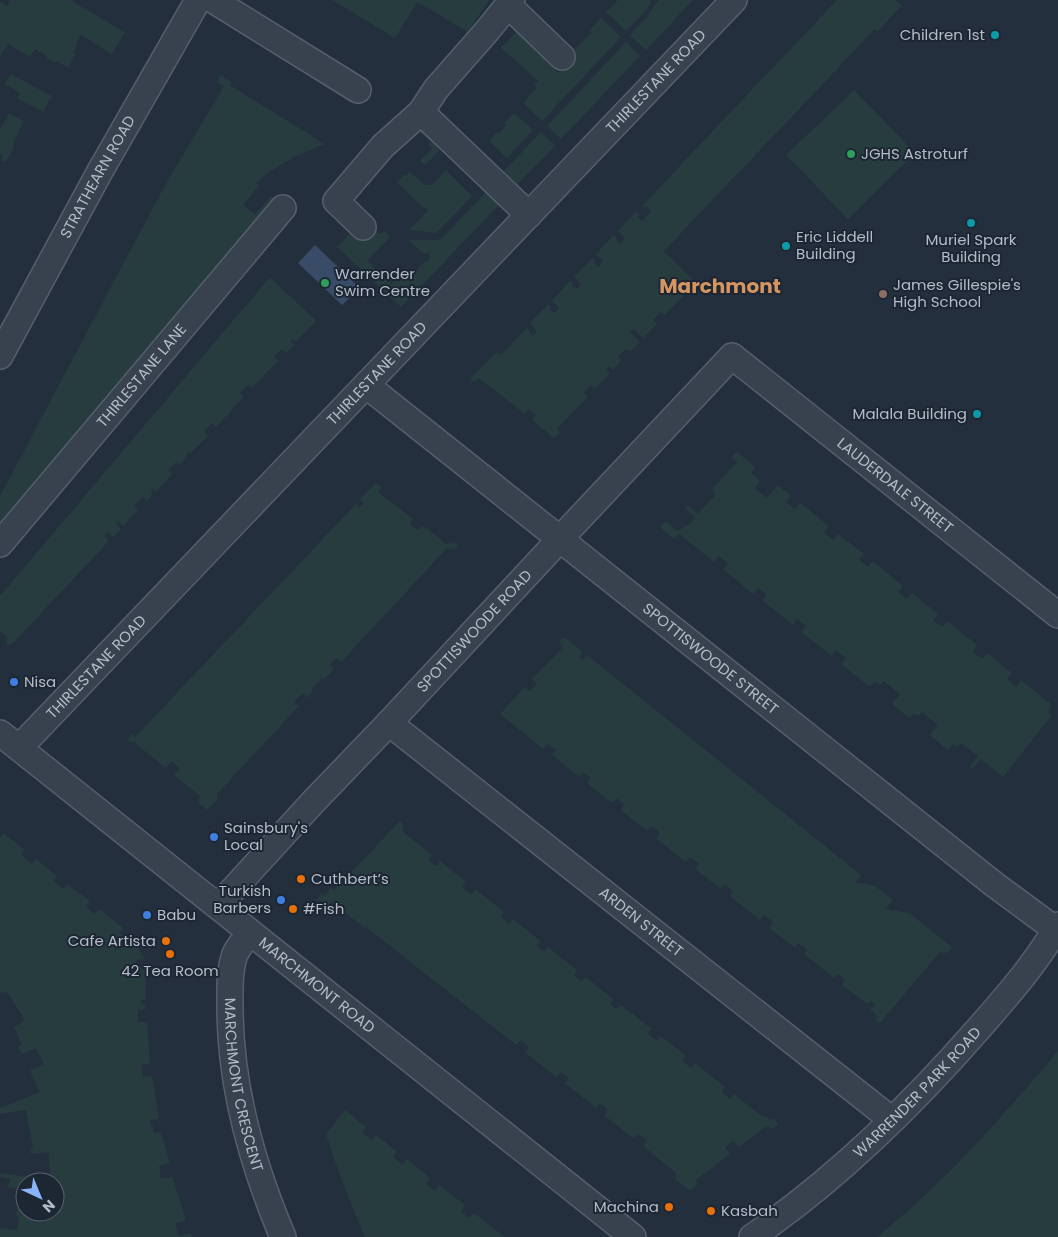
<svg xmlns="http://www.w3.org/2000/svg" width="1058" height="1237" font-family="Poppins,sans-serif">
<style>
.green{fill:#263c3f;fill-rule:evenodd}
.water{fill:#394c67}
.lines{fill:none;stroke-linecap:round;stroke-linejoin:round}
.minor-casing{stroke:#565f6c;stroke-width:28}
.minor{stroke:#38414e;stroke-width:25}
.culture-dot{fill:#0f9aa8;stroke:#1d2633;stroke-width:2}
.leisure-dot{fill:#2e9e5b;stroke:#1d2633;stroke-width:2}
.education-dot{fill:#8d6e63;stroke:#1d2633;stroke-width:2}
.shop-dot{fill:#3f7fe0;stroke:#1d2633;stroke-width:2}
.food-dot{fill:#e8710a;stroke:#1d2633;stroke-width:2}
.labels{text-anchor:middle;stroke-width:4;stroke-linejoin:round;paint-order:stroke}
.poi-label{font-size:15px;fill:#b4bcc9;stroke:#1d2633;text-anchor:start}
.street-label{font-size:15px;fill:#b4bcc9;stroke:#1d2633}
.district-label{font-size:20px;font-weight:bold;fill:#d59563;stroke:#1d2633}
</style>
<rect width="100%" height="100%" fill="#242f3e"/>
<!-- green -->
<path class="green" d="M11 0H73V2L125 32 112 54 81 35 76 44 77 45 73 52 76 54 68 68 57 61 55 63 46 58 47 56 35 49 30 57 8 44 0 56V1L7 6Z
M332 0H489L468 32 417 2 395 38Z
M618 0H652L645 12 626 31 606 12Z
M658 0H693L646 50 630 35 649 14Z
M837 0H895L902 5 878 31 875 29 664 251 692 279 688 283 692 287 665 315 661 312 653 320 657 324 643 338 634 329 630 332 640 342 630 352 626 349 618 357 621 361 613 370 609 366 606 370 610 373 595 389 591 385 584 393 588 397 557 429 560 432 554 438 532 420 536 415 529 409 525 414 479 378 474 382 470 379 497 352 501 355 527 327 529 330V332L533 336 537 331 530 323 548 304 551 307 550 310 555 313 559 308 552 301 570 281 573 283 572 286 577 289 581 285 574 277 592 258 595 260 594 263 599 267 603 261 596 254 614 235 616 237V240L620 244 625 238 618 231 636 211 639 214 638 217 642 221 651 211 647 207 644 208 642 206Z
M601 18 621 37 542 121 523 103 537 88 534 85 538 81 501 48 516 32 558 73 571 59 568 55 591 33 589 31Z
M626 42 640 56 561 139 547 126Z
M11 74 52 96 43 112 17 98 20 93 5 84Z
M221 75 232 82 230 85 325 144C300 153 276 165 256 183L259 186 243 205 255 215 271 196 276 200 0 526V496L164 187 224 86 217 82Z
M854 90 915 153 848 219 786 155Z
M9 113 24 121 13 143 14 144 13 147 14 148 6 162 2 160V155L0 154V129Z
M514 113 533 130 507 158 489 141 497 132 499 133 506 125 504 123Z
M416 129 428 132 440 143 439 151 425 165 420 161 432 149 428 145 431 142Z
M541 132 555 146 515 187 502 173Z
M446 170 472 196 436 233 409 230 424 214 427 213 428 210 425 207H422L397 182 404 174 406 176 410 172 423 184 432 185Z
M486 192 499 205 401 307 337 247 355 228 371 224 380 234 384 231 390 237 367 261 391 284 405 270 411 275 425 261H428L430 259 429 254 427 253 424 254 409 240H440Z
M270 277 316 321 296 342 293 339 290 341 294 345 286 353 282 349 274 357 278 361 252 388 248 385 240 393 244 397 216 427 212 423 204 432 208 436 191 453 189 452 186 456 187 457 180 465 176 462 168 470 172 474 156 492 152 489 151 492 153 494 147 501 143 497 134 506 138 510 124 525 123 526 118 521 116 523 121 529 113 537 108 532 104 536 109 541 13 643 8 645 6 644 7 637 0 631V596Z
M737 452 755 467 751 473 760 481 755 488 767 498 778 485 791 496 786 502 795 509 800 503 829 526 824 533 833 540 838 534 864 554 859 560 868 567 873 561 903 586 898 592 907 599 912 593 938 614 933 620 942 627 947 621 977 645 973 652 982 659 987 653 1012 673 1007 679 1016 687 1021 680 1052 705 1048 712 1052 715 1003 777 981 759 972 769 970 767 978 756 961 743 957 747 953 744 948 750 930 735 938 725 922 712 918 716 914 713 909 718 892 704 900 694 884 681 880 685 875 681 870 687 841 664 846 658 836 650 832 656 801 632 806 626 797 619 793 625 762 600 767 594 758 588 753 594 723 569 728 563 719 556 714 562 679 534 674 539 660 527 666 521 677 531 691 523 695 517 685 508 688 505 698 514 716 494 712 489 737 462 732 457Z
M376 483 382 487 378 492 413 519 410 524 418 530 422 526 426 529 427 528 446 544 450 543 452 542 454 544 456 542 457 543V547L454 550 452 548 451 550 447 548 341 662 336 658 329 665 334 669 324 679 322 678 312 689 313 691 307 698 303 693 294 702 299 706 217 794V800L208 810 197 802 201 797 174 775 180 768 171 761 166 768 134 742H130L127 739 132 734 135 737 355 505 356 504 360 507 364 503 360 499Z
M564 637 583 652 579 657 583 660 587 655 861 875 856 882 875 886 893 900 886 909 909 913 952 947 947 953 940 952 880 1023 877 1021 876 1014 870 1009 875 1005 871 1001 867 1004 842 985 845 980 838 974 834 978 804 954 807 950 798 943 795 948 769 928 773 922 764 915 760 920 730 896 733 891 725 884 721 889 695 869 699 864 690 857 686 862 656 838 660 833 651 826 647 831 621 810 624 805 616 798 612 803 587 783 591 778 583 772 579 777 552 755 556 750 548 744 543 749 500 714 525 687 530 691 537 684 532 679 563 647 559 642Z
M400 821 402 823 403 832 432 855 428 860 436 866 440 861 466 882 462 887 471 894 475 889 504 912 501 917 509 924 513 919 540 941 537 946 544 952 548 947 577 970 574 975 581 981 586 977 613 999 610 1004 617 1009 621 1005 652 1029 648 1034 657 1041 661 1036 686 1056 682 1061 691 1068 695 1063 725 1087 722 1092 730 1099 734 1094 763 1117 766 1116 770 1120 773 1119 778 1122 777 1125 773 1129 767 1126 739 1147 733 1141 725 1147 730 1154 696 1180 697 1185 690 1191 675 1179 676 1177V1173L643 1146 647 1140 638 1134 634 1139 604 1115 608 1110 600 1103 596 1108 565 1083 569 1078 561 1072 556 1077 525 1052 529 1047 521 1040 516 1045 366 927 365 928 331 902 328 906 320 900 318 901 316 900 322 893 324 896 331 888 334 890Z
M3 833 25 850 21 855 32 864 36 859 57 876 54 881 63 889 67 884 90 901 86 907 95 914 100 909 123 928 119 933 124 937 114 950 135 944 145 959 136 960V967H145L146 999 141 1000 142 1005H146V1009L138 1010V1022H147L150 1064 141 1065 143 1077 152 1076 159 1119 150 1120 151 1126H153L154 1133 161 1132 170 1163 159 1166 161 1178H169L172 1176 186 1220 175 1224 179 1236 190 1233 192 1237H0V1228L17 1230 19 1217 16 1216 20 1189 8 1187 10 1179 0 1177V1173L51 1180 48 1152 31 1154 30 1149 33 1148 26 1110 0 1114V1108L40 1092 30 1071 44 1064 36 1048 22 1054 18 1046 22 1044 14 1027 25 1020 7 992 4 993 0 991V837ZM25 1182H55V1212H25Z
M1058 1051V1237H877C945 1182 1002 1117 1058 1051Z
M345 1110 366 1127 362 1133 372 1140 376 1135 397 1152 393 1157 402 1165 407 1159 430 1178 426 1184 435 1191 439 1185 465 1205 461 1211 469 1218 474 1213 505 1237H365C350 1203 337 1169 326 1134Z"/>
<!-- water -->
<path class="water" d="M315 245 360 288 342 305 298 263Z"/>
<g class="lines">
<defs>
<g id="minor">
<path d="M213 0 358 90"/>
<path d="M508 5 562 57"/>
<path d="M421 112 529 215"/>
<path d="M363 227 336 201 383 146 421 112 436 89 487 31 512 0"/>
<path id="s1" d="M0 356 99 173 198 0"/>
<path id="s2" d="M366 385 995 885 1056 930"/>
<path id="s3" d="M0 544 283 208"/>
<path id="s4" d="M389 723 892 1120"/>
<path id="s5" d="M0 733 633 1237"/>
<path id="s6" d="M19 748 734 0"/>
<path id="s7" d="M218 906 314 801 389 723 574 524 732 356 1058 615"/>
<path id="s8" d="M251 933C245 939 239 946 235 954 229 971 230 990 230 1007 230 1086 252 1164 283 1237"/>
<path id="s9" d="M752 1237C837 1179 912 1105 980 1027 1008 995 1037 962 1058 925"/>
</g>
</defs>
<!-- minor casing -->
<use href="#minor" class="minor-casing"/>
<!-- minor -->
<use href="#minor" class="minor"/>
</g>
<!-- markers -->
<g class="culture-dot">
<circle cx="995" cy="35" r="5"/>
<circle cx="971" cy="223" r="5"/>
<circle cx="786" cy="246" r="5"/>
<circle cx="977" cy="414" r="5"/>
</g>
<g class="leisure-dot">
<circle cx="851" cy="154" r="5"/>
<circle cx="325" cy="283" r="5"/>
</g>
<circle class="education-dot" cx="883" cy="294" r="5"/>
<g class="shop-dot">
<circle cx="14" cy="682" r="5"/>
<circle cx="214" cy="837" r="5"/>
<circle cx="281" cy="900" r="5"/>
<circle cx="147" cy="915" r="5"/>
</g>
<g class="food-dot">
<circle cx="301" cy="879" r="5"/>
<circle cx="293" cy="909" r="5"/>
<circle cx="166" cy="941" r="5"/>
<circle cx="170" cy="954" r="5"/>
<circle cx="669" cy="1207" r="5"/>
<circle cx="711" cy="1211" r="5"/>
</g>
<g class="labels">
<!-- poi labels -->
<g class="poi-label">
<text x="985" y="40" text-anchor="end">Children 1st</text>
<text x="861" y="159">JGHS Astroturf</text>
<text x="796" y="242">Eric Liddell<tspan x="796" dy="17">Building</tspan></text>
<text x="971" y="245" text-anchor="middle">Muriel Spark<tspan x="971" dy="17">Building</tspan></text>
<text x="335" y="279">Warrender<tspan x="335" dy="17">Swim Centre</tspan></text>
<text x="893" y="290">James Gillespie's<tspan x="893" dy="17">High School</tspan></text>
<text x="967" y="419" text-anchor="end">Malala Building</text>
<text x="24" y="687">Nisa</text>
<text x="224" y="833">Sainsbury's<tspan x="224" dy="17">Local</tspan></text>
<text x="311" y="884">Cuthbert’s</text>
<text x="271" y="896" text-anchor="end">Turkish<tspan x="271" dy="17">Barbers</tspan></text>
<text x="303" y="914">#Fish</text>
<text x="157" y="920">Babu</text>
<text x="156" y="946" text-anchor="end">Cafe Artista</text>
<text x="170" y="976" text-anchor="middle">42 Tea Room</text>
<text x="659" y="1212" text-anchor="end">Machina</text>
<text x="721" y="1216">Kasbah</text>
</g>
<!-- street labels -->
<g class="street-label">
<text dy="5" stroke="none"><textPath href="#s6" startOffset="922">THIRLESTANE ROAD</textPath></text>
<text dy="5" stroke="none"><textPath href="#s1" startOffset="204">STRATHEARN ROAD</textPath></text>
<text dy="5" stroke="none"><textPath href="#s6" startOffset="518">THIRLESTANE ROAD</textPath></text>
<text dy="5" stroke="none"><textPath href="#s3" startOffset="220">THIRLESTANE LANE</textPath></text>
<text dy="5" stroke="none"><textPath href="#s7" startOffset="961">LAUDERDALE STREET</textPath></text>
<text dy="5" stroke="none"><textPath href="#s7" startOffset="376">SPOTTISWOODE ROAD</textPath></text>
<text dy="5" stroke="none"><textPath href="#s2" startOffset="440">SPOTTISWOODE STREET</textPath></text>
<text dy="5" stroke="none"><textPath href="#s6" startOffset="112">THIRLESTANE ROAD</textPath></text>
<text dy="5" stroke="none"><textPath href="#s4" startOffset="321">ARDEN STREET</textPath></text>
<text dy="5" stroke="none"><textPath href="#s5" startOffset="405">MARCHMONT ROAD</textPath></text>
<text dy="5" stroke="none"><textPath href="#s8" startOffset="159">MARCHMONT CRESCENT</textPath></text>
<text dy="5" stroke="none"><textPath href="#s9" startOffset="220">WARRENDER PARK ROAD</textPath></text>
</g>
<!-- district labels -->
<g class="district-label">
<text x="720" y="293">Marchmont</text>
</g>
</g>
<!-- north arrow -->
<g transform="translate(40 1197) rotate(136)"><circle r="24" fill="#1d2633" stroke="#59626f"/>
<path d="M0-4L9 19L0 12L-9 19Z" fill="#8ab4f8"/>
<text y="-8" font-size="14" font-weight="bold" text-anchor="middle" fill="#b4bcc9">N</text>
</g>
</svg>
